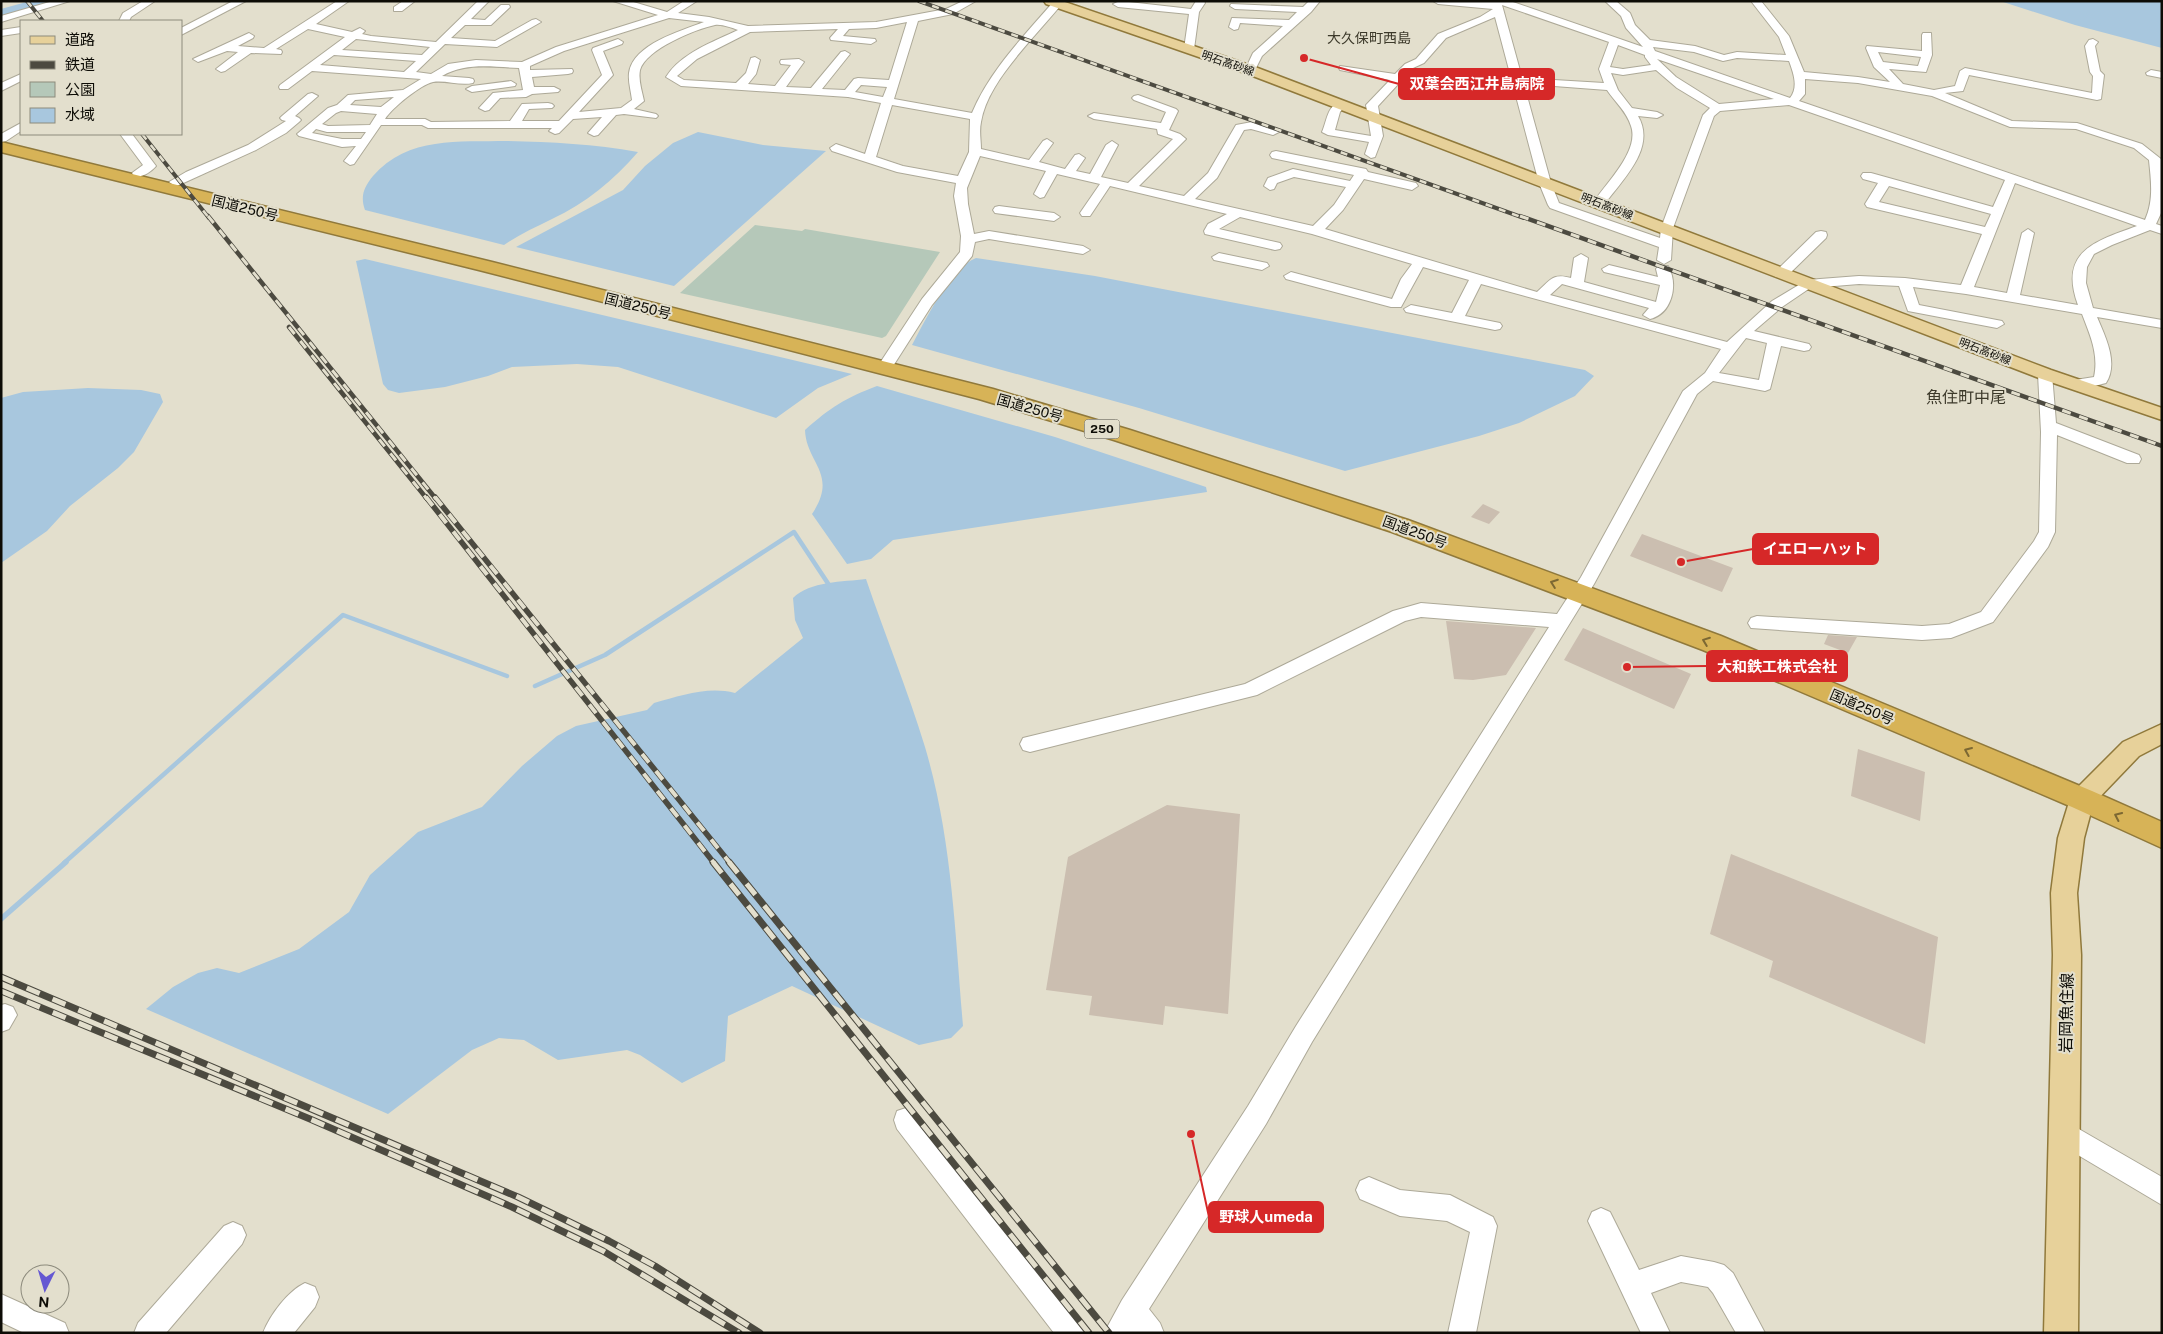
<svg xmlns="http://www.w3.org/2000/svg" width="2163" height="1334" font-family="'Public Sans','Noto Sans JP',sans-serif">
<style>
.green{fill:#b5c8b9}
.water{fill:#a8c7de}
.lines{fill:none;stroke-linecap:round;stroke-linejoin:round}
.stream-far1{stroke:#a8c7de;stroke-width:4.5}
.stream{stroke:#a8c7de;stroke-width:5.5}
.river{fill:#a8c7de;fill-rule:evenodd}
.building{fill:#cbbeb0}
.minor-casing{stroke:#ada998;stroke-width:2}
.major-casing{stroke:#90793b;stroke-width:3}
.highway-casing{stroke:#90793b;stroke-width:3}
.minor{fill:#fff;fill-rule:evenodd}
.major{fill:#e7d19a;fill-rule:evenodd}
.highway{fill:#d7b357;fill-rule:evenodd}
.rail-far3-casing{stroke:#4c4a40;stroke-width:4}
.rail-far2-casing{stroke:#4c4a40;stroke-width:4.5}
.rail-far1-casing{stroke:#4c4a40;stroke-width:5.5}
.rail-casing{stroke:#4c4a40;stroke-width:7}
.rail-far3{stroke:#e3dfcd;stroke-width:2.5;stroke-dasharray:7;stroke-linecap:butt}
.rail-far2{stroke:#e3dfcd;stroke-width:3;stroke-dasharray:9;stroke-linecap:butt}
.rail-far1{stroke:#e3dfcd;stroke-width:4;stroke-dasharray:11;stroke-linecap:butt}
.rail{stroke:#e3dfcd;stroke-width:5;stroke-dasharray:14;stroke-linecap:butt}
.oneway{stroke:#7c6833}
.labels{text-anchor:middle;stroke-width:4;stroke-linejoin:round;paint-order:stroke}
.far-street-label{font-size:11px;fill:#0d0c06;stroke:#e3dfcd}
.shield{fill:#e3dfcd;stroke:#4d4b42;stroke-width:1}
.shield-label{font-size:12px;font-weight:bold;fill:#0d0c06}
.far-quarter-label{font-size:14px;fill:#3c392a;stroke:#e3dfcd}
.street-label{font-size:14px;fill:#0d0c06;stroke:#e3dfcd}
.quarter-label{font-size:16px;fill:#3c392a;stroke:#e3dfcd}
.near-street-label{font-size:16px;fill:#0d0c06;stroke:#e3dfcd}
.leader{fill:none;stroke:#d62828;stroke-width:2}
.callout-dot{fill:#d62828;stroke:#e3dfcd;stroke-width:2}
.callout{fill:#d62828;stroke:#d62828;stroke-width:2}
.callout-label{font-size:15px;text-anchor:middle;font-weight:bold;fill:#fff}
</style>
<rect width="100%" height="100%" fill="#e3dfcd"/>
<!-- green -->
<path class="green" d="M755 225 802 231 805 229 940 252 886 336 882 338 680 293Z"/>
<!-- water -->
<path class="water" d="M2000 1H2162V48L2075 25Z
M698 132 763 145 826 151 674 286 516 247 623 190 645 166 673 143Z
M507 141C551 142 594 144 638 152 614 180 586 203 552 219 536 227 520 234 504 245L365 210C360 196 364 187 373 176 408 136 459 142 507 141Z
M976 258 1095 276 1585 370 1594 376 1575 396 1519 423 1479 436 1345 471 1139 408 912 345C925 321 951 267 976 258Z
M365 259 852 374 818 388 776 418 618 367 577 364 512 367 488 376 445 387 399 393 388 390 383 384 356 261Z
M877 386 1055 437 1206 487 1207 492 893 540 871 559 847 564 812 514C839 474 806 463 805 430 831 407 845 398 877 386Z
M88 388 141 390 160 394 163 402 134 452 118 468 70 506 47 531 1 563V398L23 392Z
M866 579C885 635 908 691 925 747 952 838 955 933 963 1026L951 1038 919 1045 792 986 728 1016 725 1061 682 1083 640 1055 627 1050 558 1060 524 1040 499 1038 472 1050 388 1114 146 1009 173 987 198 973 217 968 239 973 299 949 349 912 370 875 418 832 482 807 522 766 557 736 576 726 647 710 654 703C681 696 707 686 735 693L803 638 795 620 793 598C810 581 843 582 866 579Z"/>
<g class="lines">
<!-- stream-far1 -->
<path class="stream-far1" d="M535 686 605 655 794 532 831 588
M64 863 343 615 507 676"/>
<!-- stream -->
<path class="stream" d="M1 919 66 862"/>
<!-- river -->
<path class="river" d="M30 1H54L52 4 1 18V9Z"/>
</g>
<!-- building -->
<path class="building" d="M1483 504 1500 512 1489 524 1471 517Z
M1642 534 1733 568 1722 592 1630 556Z
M1446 621 1536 628 1506 675 1473 680 1454 679Z
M1583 628 1691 674 1674 709 1564 660Z
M1828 635 1857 637 1848 653 1824 644Z
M1858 749 1925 772 1920 821 1851 796Z
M1167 805 1240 814 1228 1014 1165 1006 1163 1025 1089 1015 1092 996 1046 990 1068 857Z
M1731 854 1938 937 1925 1044 1769 977 1773 961 1710 934Z"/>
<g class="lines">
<defs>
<path id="minor" d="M53 1H70L1 22V16Z
M143 1H155L131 17 129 21H119L123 13Z
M233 1H246L181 35V28Z
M337 1H349L316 24 352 32 360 28 365 31 362 34 371 36 436 42 478 1H489L471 19 485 20 501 5H509L510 7 491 25H465L451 38 495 41 532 20 536 19 541 22 497 47 445 44 416 72 431 74 448 64 476 60 522 62 556 47 658 15 613 1H630L667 12 684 1H697L678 13 709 17 748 26 876 22 946 9 963 1H976L953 14 918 21 894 99 972 113C990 70 1024 36 1054 1H1064C1038 35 988 79 981 122 979 131 981 140 981 149L1029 160 1043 141 1047 139 1053 143 1039 162 1065 169 1075 155 1079 154 1085 158 1076 171 1090 174 1106 145 1112 141 1118 145 1101 177 1128 183 1173 139 1158 134 1157 129 1094 119 1088 116 1094 113 1161 123 1166 112 1134 100 1132 98 1134 96 1138 95 1176 109 1178 111 1169 130 1180 134 1186 139 1139 186 1184 196 1208 173 1236 125 1252 122 1277 130 1279 132 1273 135 1251 129 1244 130 1217 178 1195 199 1313 226 1334 205 1346 187 1294 177 1277 183 1274 189 1270 190 1264 186 1268 178 1293 169 1350 181 1354 175 1272 158 1270 155 1272 152 1276 151 1366 169 1368 172 1416 183 1418 186 1412 190 1364 179 1343 210 1325 229 1537 292C1551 280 1552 273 1571 278L1574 258 1581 254 1588 258 1584 282 1656 302 1660 285 1604 272 1602 269 1609 265 1658 277 1656 269 1658 266H1668C1679 284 1672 314 1650 319L1643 315 1649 308 1562 284 1550 295 1727 342 1772 301 1807 280 1859 276 1905 278 1961 285 1982 234 1867 207 1865 204 1878 183 1863 179 1861 176 1863 173H1871L1993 207 2005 180 1789 105 1720 111 1714 116 1673 228 1671 260 1664 264 1657 260 1659 247 1550 208 1548 205 1539 183 1495 17 1446 38 1424 63 1413 68 1378 106 1383 136 1375 157 1371 158 1365 154 1369 142 1328 135 1322 132C1327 121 1327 106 1340 102L1346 105 1340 112 1335 130 1371 136 1366 105 1390 80 1340 70 1339 68 1340 66 1395 74 1405 64 1416 59 1438 34 1480 17 1493 9 1438 4 1433 1H1510L1643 47 1626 28 1621 16 1605 1H1616L1630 13 1635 25 1650 40 1695 46 1724 55 1737 52 1786 55 1779 37 1751 1H1761L1789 36 1804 72 1858 77 1890 82 1874 67 1866 48 1867 46 1922 51V35L1923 33H1931L1932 55 1926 72 1889 69 1903 84 1934 90 1955 86 1960 71 1965 68 2092 93 2093 76 2090 72 2085 46 2089 40 2093 39 2098 42 2095 46 2100 71 2104 75 2101 99 2097 100 1969 75 1963 91 1945 93 2012 121 2077 123 2142 144 2161 159 2162 211 2156 224 2162 226V234L2150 230 2112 245 2094 254 2087 267 2086 283 2093 308 2162 320V328L2097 317C2105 336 2119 363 2106 383 2095 386 2080 390 2069 387L2067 384 2069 381 2094 377C2099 354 2090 335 2082 314L1966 294 1913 287 1919 305 2002 321 2004 324 1997 328 1908 311 1899 286 1859 284 1810 288 1782 307 1754 331 1809 344 1811 347 1809 350 1804 351 1781 346 1770 389 1765 391 1713 381 1697 394 1594 584 1312 1042 1266 1124 1149 1309 1160 1323 1164 1333H1104L1122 1300 1248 1106 1296 1026 1549 627 1421 617 1405 621 1257 695 1030 752 1023 750 1020 744 1023 738 1245 684 1393 611 1421 603 1557 614 1581 577 1683 391 1705 373 1721 349 1481 284 1465 316 1500 323 1502 326 1500 329 1495 330 1406 312 1404 309 1411 305 1452 313 1469 280 1423 267 1401 307H1391L1286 279 1284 276 1291 272 1392 299 1401 279 1412 264 1312 234 1240 217 1219 229 1280 243 1282 246 1280 249 1275 250 1205 234 1204 231 1208 224 1227 214 1110 186 1090 216H1082L1080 213 1100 184 1057 174 1044 197 1040 198 1034 194 1046 171 980 156 967 188 968 204 974 234 989 231 1083 246 1090 250 1083 254 989 239 975 242 972 256 932 305 895 363 888 372H878L876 369 922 299 960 252 961 236 954 196 956 183 897 172 832 151 830 148 836 144 865 154 881 103 848 97 681 86 666 77C681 53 713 42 738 30 732 28 722 24 715 25 696 29 646 49 640 70 638 80 642 91 644 101L634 109 656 114 658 116 656 118 624 114 616 115 598 135 594 136 588 133 602 117 573 119 559 133 555 134 549 131 552 128H428L422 125H381L354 164 350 165 344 161 356 146 342 147 299 136 297 134 328 108 337 105 348 95 403 90 421 79 312 71 288 89H280L279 87 280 85 345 37 308 29 276 49 281 50 282 52 281 54 251 53 225 71 221 72 216 69 238 52 227 51 198 62 193 59 249 33 254 36 253 38 238 46 264 48ZM1502 5 1609 42 1599 69 1604 83 1554 80 1549 83 1554 86 1607 90C1615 102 1627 112 1631 126 1640 151 1606 183 1593 203L1595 206H1603C1622 180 1657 148 1638 116L1657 118 1663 115 1657 112 1632 108 1618 90 1611 73 1623 75 1656 70 1677 88 1710 108 1703 115 1661 228 1660 238 1559 203 1551 183ZM669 18 704 22C681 31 633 44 629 73 628 82 631 91 632 100L621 108 579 112 613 75 603 51 622 44 623 42 618 39 593 48 592 50 602 75 559 121H522L529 109 552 108 554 106 552 104 548 103 522 104 510 121 431 122 425 119H385C392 108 420 85 433 82 446 80 460 86 473 83L474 81 473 79 469 78 442 76C466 62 493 67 519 68L523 90 493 93 479 108 485 111 489 110 500 98 526 97 532 94 558 92 560 90 554 87H534L532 77 568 74 572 73 573 71 572 69 530 70V66L564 51ZM907 22 889 80 858 78 854 79 845 90 822 89 850 54 845 51 841 52 811 88 786 87 804 62 799 59 781 60 780 62 781 64 791 65 775 86 748 84 756 74 760 60 755 57 751 58 746 73 736 83 684 80 677 76 697 59 750 32 838 29 830 38 831 40 871 44 876 41 875 39 843 36 849 29 876 28ZM356 39 430 47 422 55 342 50ZM1618 45 1645 55V57L1651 65 1623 69 1610 67ZM1653 47 1694 52 1723 61 1737 58 1789 61C1793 72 1799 87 1790 98L1655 51ZM1878 52 1921 57 1918 66 1883 62ZM334 55 416 61 404 72 320 65ZM1657 59 1774 99 1719 104 1676 77ZM1805 79 1858 83 1932 96 2010 127 2076 129 2134 148 2149 160C2151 181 2154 200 2145 220L1799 101 1805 94ZM861 85 887 87 883 97 855 92ZM394 97 381 107 350 105 355 100ZM892 105 970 119 969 152 958 176 903 166 876 157ZM341 111 377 114 370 125 328 126 322 124 336 113ZM316 129 327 132H366L361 139H342L312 133ZM2015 183 2137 226C2096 241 2058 251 2078 305L2020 295 2034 233 2028 229 2022 233 2007 293 1974 287ZM1889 186 1991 214 1985 227 1879 202ZM1746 338 1767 343 1759 380 1719 373Z
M403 1H415L402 11H394V7Z
M1120 1 1191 9 1196 1H1204L1205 3 1199 12 1194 49 1189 52 1184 49 1189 14 1118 7 1113 4Z
M1309 1H1320L1311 12 1262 56 1254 72H1246L1245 70 1253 53 1283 26 1240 23 1238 29 1234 30 1229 27 1232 18 1289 20 1297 12 1235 9 1230 6 1231 4 1303 7Z
M21 27V33L1 36V30Z
M2151 70 2162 72V78L2147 75 2146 73Z
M21 74V81L1 91V83Z
M511 81 516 84 515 86 472 92 466 89 472 86Z
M312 93 318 96 295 116 299 118 301 120 299 122 286 133 256 150 179 185 175 186 169 182 186 172 248 145 286 121 282 120 280 118 282 116 308 94Z
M21 123V131L6 141 1 142V134Z
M120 134H132L156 166C151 172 142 178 134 176L132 173 143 165Z
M999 206 1054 213 1060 217 1054 221 995 213 993 210 995 207Z
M1821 231 1826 232 1827 235 1826 238 1786 277H1776L1774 274 1776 271 1816 232Z
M1219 253 1267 263 1269 266 1262 270 1214 260 1212 257Z
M2045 370 2050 371 2052 374 2056 423 2139 455 2141 459 2139 463H2127L2057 435 2055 532 2048 547 1993 622 1951 638 1922 640 1751 628 1748 623 1751 618 1757 616 1922 626 1949 624 1981 612 2034 541 2039 532 2041 432 2038 374 2040 371Z
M5 1004 13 1007 17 1015 9 1029 1 1032V1005Z
M906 1108 915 1111 1082 1323 1086 1333H1054L897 1129 894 1120 897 1111Z
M2065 1121 2162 1177V1205L2056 1142 2053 1133 2056 1124Z
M1369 1177 1400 1190 1450 1195 1493 1217 1497 1226 1476 1333H1448L1470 1232 1447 1221 1400 1216 1360 1199 1356 1190 1360 1181Z
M1601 1208 1610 1212 1639 1270 1681 1256 1714 1262 1724 1265 1733 1273 1765 1333H1736L1713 1293 1708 1287 1681 1282 1651 1293 1670 1333H1641L1588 1221 1592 1212Z
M233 1222 242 1226 246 1235 242 1244 166 1333H134L138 1323 224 1226Z
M305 1283 315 1287 319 1297 315 1307 294 1333H263C270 1315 288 1291 305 1283Z
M1 1294 65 1323 69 1333H24L1 1322Z"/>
<path id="major" d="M1044 1H1062L1255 67 2051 370 2162 408V420L2039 378 1245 73 1046 4Z
M2162 724V744L2139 756 2093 804 2084 838 2077 893 2081 955 2078 1333H2044L2053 955 2051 893 2058 838 2070 799 2073 792 2123 742Z"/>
<path id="highway" d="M1 142 492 262 993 389 1130 430 1408 520 1721 636 2092 791 2162 822V848L2072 807 1703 650 1392 532 1114 440 979 399 479 270 1 152Z"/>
</defs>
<!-- minor casing -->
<use href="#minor" class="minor-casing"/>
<!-- major casing -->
<use href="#major" class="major-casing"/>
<!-- highway casing -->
<use href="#highway" class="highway-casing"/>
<!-- minor -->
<use href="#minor" class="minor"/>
<!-- major -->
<use href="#major" class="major"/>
<!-- highway -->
<use href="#highway" class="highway"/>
<defs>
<path id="rail-far3" d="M27 1 43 21
M919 1 1524 218
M142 134 209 218"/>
<path id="rail-far2" d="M208 216 436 499
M1520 216 2162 446
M289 327 427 499"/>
<path id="rail-far1" d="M426 497 714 863
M435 497 730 863"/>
<path id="rail" d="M713 862 1089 1333
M729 862 1109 1333
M1 977 518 1197 609 1241 655 1266 760 1333
M1 991 310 1119 512 1207 603 1251 739 1333"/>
</defs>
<!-- rail-far3 casing -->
<use href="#rail-far3" class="rail-far3-casing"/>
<!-- rail-far2 casing -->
<use href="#rail-far2" class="rail-far2-casing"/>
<!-- rail-far1 casing -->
<use href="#rail-far1" class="rail-far1-casing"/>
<!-- rail casing -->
<use href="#rail" class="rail-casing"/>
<!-- rail-far3 -->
<use href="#rail-far3" class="rail-far3"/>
<!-- rail-far2 -->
<use href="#rail-far2" class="rail-far2"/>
<!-- rail-far1 -->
<use href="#rail-far1" class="rail-far1"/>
<!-- rail -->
<use href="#rail" class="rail"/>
</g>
<!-- one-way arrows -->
<defs><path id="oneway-chevron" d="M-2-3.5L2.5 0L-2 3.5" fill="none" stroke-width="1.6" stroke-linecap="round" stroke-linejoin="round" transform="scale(1.25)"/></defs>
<g class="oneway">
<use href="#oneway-chevron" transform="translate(1554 583) rotate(-160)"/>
<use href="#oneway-chevron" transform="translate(1706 641) rotate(-159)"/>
<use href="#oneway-chevron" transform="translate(1968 751) rotate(-157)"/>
<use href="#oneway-chevron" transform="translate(2118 816) rotate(-155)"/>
</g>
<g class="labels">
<!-- far-street labels -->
<g class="far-street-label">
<text transform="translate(1228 63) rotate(19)" y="4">明石高砂線</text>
<text transform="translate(1607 206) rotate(21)" y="4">明石高砂線</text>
<text transform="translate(1985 351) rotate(21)" y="4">明石高砂線</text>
</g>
<!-- shield labels -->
<rect class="shield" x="1084.5" y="419.5" width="35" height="19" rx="4"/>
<g class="shield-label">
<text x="1102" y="433">250</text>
</g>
<!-- far-quarter labels -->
<g class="far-quarter-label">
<text x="1369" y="43">大久保町西島</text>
</g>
<!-- street labels -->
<g class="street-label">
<text transform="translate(245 208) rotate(14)" y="5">国道250号</text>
<text transform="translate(638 306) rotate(14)" y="5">国道250号</text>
<text transform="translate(1030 408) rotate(16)" y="5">国道250号</text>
<text transform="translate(1415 532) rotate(20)" y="5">国道250号</text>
<text transform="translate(1862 707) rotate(23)" y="5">国道250号</text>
</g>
<!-- quarter labels -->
<g class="quarter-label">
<text x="1966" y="403">魚住町中尾</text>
</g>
<!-- near-street labels -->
<g class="near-street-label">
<text transform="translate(2066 1013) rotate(-89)" y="6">岩岡魚住線</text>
</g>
</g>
<!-- callouts -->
<path class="leader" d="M1304 58L1399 84M1681 562L1753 549M1627 667L1707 666M1191 1134L1209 1217"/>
<g class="callout-dot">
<circle cx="1304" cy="58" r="5"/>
<circle cx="1681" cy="562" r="5"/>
<circle cx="1627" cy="667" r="5"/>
<circle cx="1191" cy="1134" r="5"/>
</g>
<g class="callout">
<rect x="1399" y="69" width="155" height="30" rx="5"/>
<rect x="1753" y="534" width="125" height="30" rx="5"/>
<rect x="1707" y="651" width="140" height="30" rx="5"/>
<rect x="1209" y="1202" width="114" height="30" rx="5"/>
</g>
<g class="callout-label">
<text x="1477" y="89">双葉会西江井島病院</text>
<text x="1815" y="554">イエローハット</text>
<text x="1777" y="672">大和鉄工株式会社</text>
<text x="1266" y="1222">野球人umeda</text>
</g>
<!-- border -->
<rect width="2163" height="1334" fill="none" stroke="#0d0c06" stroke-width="5"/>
<!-- legend -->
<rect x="20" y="20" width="162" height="115" fill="#e3dfcd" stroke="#8d8b7d"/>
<rect x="30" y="36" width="25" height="8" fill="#e7d19a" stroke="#8d8b7d"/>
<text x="65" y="45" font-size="15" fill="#0d0c06">道路</text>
<rect x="30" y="61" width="25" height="8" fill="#4c4a40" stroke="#8d8b7d"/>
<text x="65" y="70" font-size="15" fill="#0d0c06">鉄道</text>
<rect x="30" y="82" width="25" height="15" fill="#b5c8b9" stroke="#8d8b7d"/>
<text x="65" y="95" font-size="15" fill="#0d0c06">公園</text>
<rect x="30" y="108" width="25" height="15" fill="#a8c7de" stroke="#8d8b7d"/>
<text x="65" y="120" font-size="15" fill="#0d0c06">水域</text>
<!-- north arrow -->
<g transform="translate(45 1289) rotate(185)"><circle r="24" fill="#e3dfcd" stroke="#8d8b7d"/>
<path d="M0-4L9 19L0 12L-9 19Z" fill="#6558d2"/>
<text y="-8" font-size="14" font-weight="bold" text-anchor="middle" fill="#0d0c06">N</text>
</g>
</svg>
